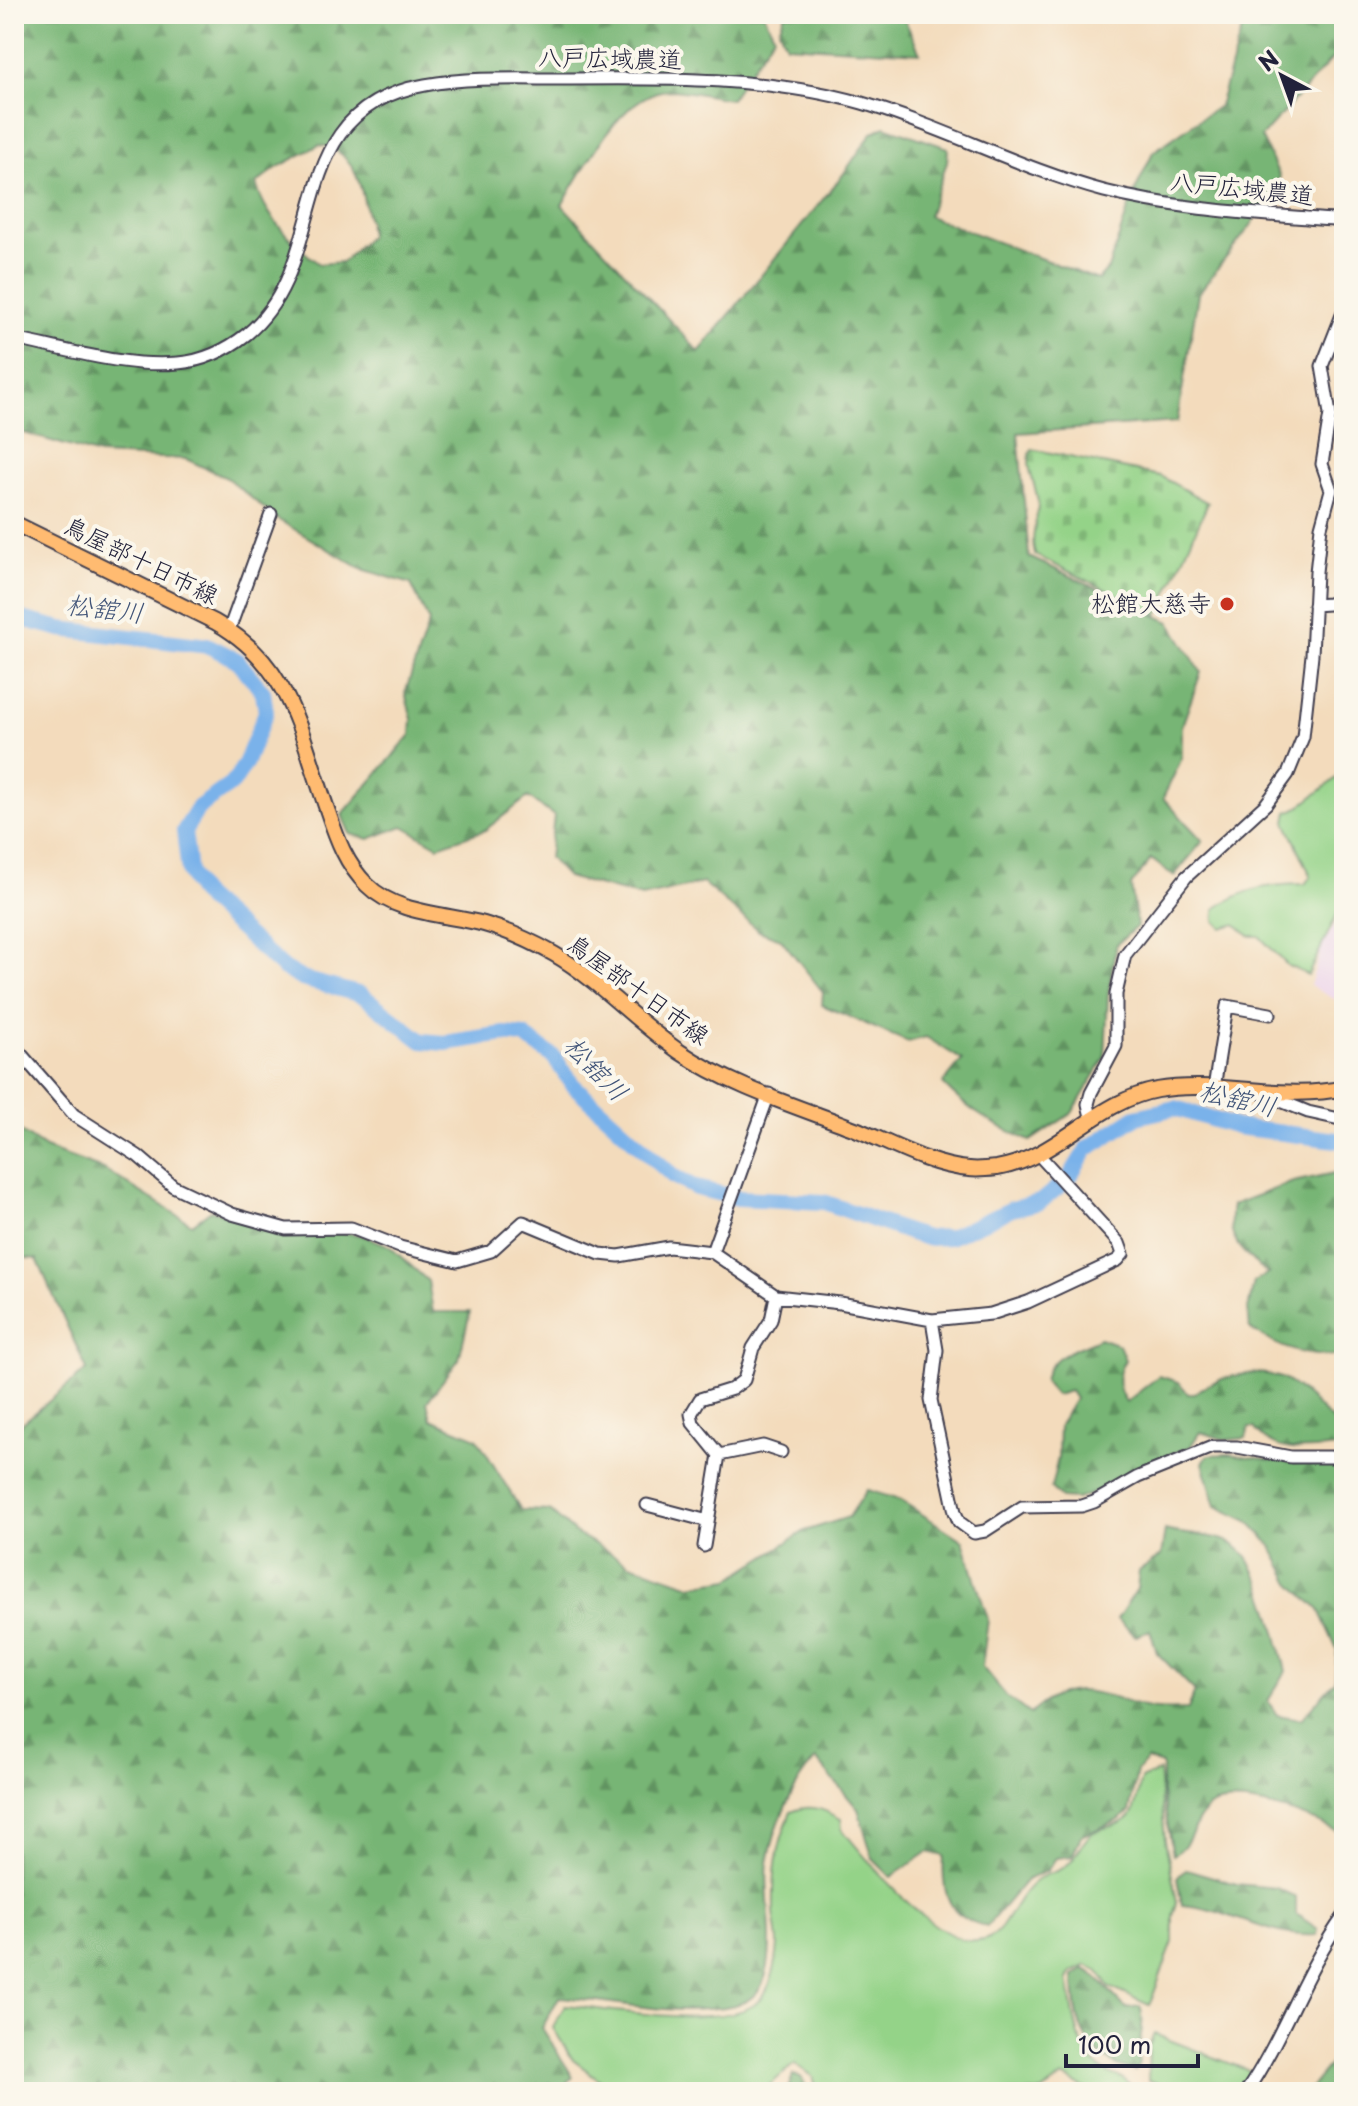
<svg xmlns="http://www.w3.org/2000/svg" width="1358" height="2106" font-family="'Playpen Sans','Klee One',sans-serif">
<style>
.built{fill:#ebd1eb}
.grass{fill:#94d388;stroke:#5b7a62;stroke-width:2}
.forest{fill:url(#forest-firs);stroke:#4c6c58;stroke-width:2;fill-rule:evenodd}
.cemetery{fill:url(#cemetery-stones);stroke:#5b7a62;stroke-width:2}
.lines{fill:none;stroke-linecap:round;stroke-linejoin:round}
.river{stroke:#7ab2ea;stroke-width:16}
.minor-casing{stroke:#413e4e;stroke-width:15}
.major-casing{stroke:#413e4e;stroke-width:18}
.minor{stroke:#fff;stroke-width:11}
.major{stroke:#ffbb71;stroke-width:14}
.poi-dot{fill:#c8321e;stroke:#fbf7ec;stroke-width:3}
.labels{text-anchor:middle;stroke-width:8;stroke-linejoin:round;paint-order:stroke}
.street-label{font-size:24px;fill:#22223b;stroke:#fbf7ec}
.poi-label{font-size:24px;fill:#22223b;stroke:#fbf7ec;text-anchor:end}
.water-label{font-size:26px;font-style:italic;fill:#415478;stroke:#fbf7ec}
</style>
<defs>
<pattern id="forest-firs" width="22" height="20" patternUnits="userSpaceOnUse" patternTransform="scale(2)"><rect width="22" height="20" fill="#77b574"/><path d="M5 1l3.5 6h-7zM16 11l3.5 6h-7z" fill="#619360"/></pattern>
<pattern id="cemetery-stones" width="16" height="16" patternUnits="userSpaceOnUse" patternTransform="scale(2)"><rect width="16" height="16" fill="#94d388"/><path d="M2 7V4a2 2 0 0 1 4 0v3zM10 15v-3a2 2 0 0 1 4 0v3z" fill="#7fb576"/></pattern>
</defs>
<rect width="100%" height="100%" fill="#fbf7ec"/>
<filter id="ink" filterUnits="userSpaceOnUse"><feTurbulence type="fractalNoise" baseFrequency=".0125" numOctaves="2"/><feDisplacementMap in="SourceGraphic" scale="16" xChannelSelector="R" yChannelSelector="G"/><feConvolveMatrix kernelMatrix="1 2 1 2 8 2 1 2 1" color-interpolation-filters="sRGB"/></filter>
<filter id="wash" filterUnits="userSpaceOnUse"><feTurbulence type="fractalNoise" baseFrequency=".006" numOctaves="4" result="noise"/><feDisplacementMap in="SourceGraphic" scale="32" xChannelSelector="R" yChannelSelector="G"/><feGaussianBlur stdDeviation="1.8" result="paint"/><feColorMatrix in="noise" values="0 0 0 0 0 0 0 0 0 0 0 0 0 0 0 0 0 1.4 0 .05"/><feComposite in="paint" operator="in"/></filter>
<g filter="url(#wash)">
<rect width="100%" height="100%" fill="#f3dbbc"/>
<!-- built -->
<path class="built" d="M1344 908V1004L1310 986 1322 947Z"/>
<!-- grass -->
<path class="grass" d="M1344 772V900L1308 975 1288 966 1259 936H1249L1236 924 1222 928 1215 921V909C1247 887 1267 885 1305 884L1311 876 1286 822 1288 812 1301 806Z
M1159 1771 1165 1840 1177 1903 1173 1915V1942L1151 2001 1149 2005 1109 1987 1100 1973 1087 1965 1071 1973 1068 1979C1073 2007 1075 2050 1100 2068 1111 2077 1125 2075 1132 2087L1130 2092H1092L1063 2077 1042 2092H817L813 2077 795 2064 761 2092H616L573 2060 553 2028 565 2005C608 2010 719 2028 754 2005 771 1993 777 1963 778 1944 778 1934 775 1923 774 1913 773 1874 776 1847 791 1812 811 1803 823 1809 841 1819L842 1829C865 1858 946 1960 989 1938 1009 1928 1015 1893 1040 1878 1048 1873 1060 1872 1067 1865 1078 1856 1082 1839 1094 1832 1105 1826 1125 1826 1132 1814 1137 1804 1138 1790 1141 1779Z
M1154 2034 1252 2072 1239 2092H1184L1148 2080 1149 2046Z"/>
<!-- forest -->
<path class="forest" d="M14 14H764L774 35 731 99C712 97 688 90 669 90 621 92 585 168 562 205L699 352 842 176 872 133 885 126 948 148 947 162 928 216 1098 280 1108 269 1133 195 1153 152 1219 106 1245 19 1242 14H1344V51L1340 50 1261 137 1280 177 1252 224 1198 294 1177 422 1018 433 1029 557 1170 622 1201 672 1182 726V758L1163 798 1203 841 1174 876 1151 859 1131 886 1137 926 1116 945 1108 995 1105 1058 1072 1113 1030 1141C996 1126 968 1111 943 1084L962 1060 926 1037 908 1042 822 1005 823 992 781 939 759 931 703 883 642 897 567 877 549 858 554 816 528 797 485 830 438 846 403 826 369 839 350 834 342 815 411 735 412 719 405 693 429 622 411 584 362 569 277 519 227 478 186 459 99 455 14 430ZM319 145C359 148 365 202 370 235L343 262 319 264C293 244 265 216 256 184L278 167Z
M785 14H902L920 53 786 45 779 29Z
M14 1127 45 1148 105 1170 192 1224 211 1210 241 1219 361 1235 388 1245 428 1281 433 1312H470L459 1359 427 1402 431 1419 477 1438 521 1510 550 1511 575 1533 630 1564 691 1585 730 1579 805 1531 849 1517 867 1490 900 1500 963 1541 988 1619 982 1667 1007 1697 1030 1714C1071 1675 1097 1695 1144 1707 1158 1711 1174 1709 1188 1709L1195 1691 1157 1653 1150 1630 1136 1636 1117 1619 1137 1589 1139 1571 1161 1556 1165 1530C1189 1537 1218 1532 1238 1548 1261 1564 1279 1643 1286 1671L1268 1701 1277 1715 1301 1719 1335 1681 1337 1650 1319 1610 1291 1583 1270 1544 1250 1522 1216 1506 1203 1463 1208 1455 1230 1454 1291 1463H1344V1836C1321 1819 1227 1785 1205 1811 1193 1825 1191 1846 1173 1855L1162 1792V1765L1147 1760 1137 1771 1129 1812 1119 1820 1081 1836 1072 1856 1056 1858 1047 1871 1026 1880 987 1926C948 1919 941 1892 944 1856L928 1852 891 1877 873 1859 858 1809 816 1759C792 1786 774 1826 768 1863 762 1902 790 1994 735 2005 677 2018 617 2001 559 1997L542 2028 573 2077 562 2088 549 2083 524 2092H14V1430L87 1370 37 1259 14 1257Z
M1344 1171V1356C1305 1357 1282 1350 1250 1329L1248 1309 1254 1282 1268 1274C1241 1250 1226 1243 1232 1205L1293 1182Z
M1100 1338 1119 1345 1125 1360C1116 1375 1116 1387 1126 1402L1159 1376 1179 1382 1188 1394H1194C1207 1383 1218 1380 1234 1376 1275 1366 1293 1382 1321 1410 1333 1422 1344 1425 1344 1444L1339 1447C1306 1450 1276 1456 1254 1428H1249L1246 1438 1227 1440 1200 1432 1190 1447 1161 1458 1102 1490 1077 1499 1061 1498 1051 1488 1058 1458 1059 1425 1075 1399 1070 1391 1056 1395 1044 1381C1048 1354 1078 1349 1100 1338Z
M1186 1869 1237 1884 1276 1888 1296 1897V1914L1318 1929 1317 1935C1269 1939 1228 1908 1182 1905L1177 1878Z
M1085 1969C1100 1977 1112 1996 1126 2008L1140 2006C1147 2023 1136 2046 1139 2066L1135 2071C1083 2057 1075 2026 1074 1976Z
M1344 2038V2092H1307L1330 2064Z
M793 2075 801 2077 809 2092H787Z"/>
<!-- cemetery -->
<path class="cemetery" d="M1032 449 1160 476 1208 503 1158 615 1035 555C1030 536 1037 524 1038 505 1038 487 1023 466 1032 449Z"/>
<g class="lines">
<!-- river -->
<path class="river" d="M14 617 61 629 209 646 237 660 263 692 266 712 245 764 233 783 199 807 184 831 189 872 200 893 283 968 302 979 362 995 422 1041 445 1043 504 1034 524 1036 554 1057 572 1084 673 1176 696 1188 738 1198 824 1202 910 1233 927 1238 950 1237 1012 1209 1040 1202 1069 1178 1087 1149 1136 1117 1175 1108 1237 1127 1344 1141"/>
</g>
</g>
<g filter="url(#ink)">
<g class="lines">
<defs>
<path id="minor" d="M14 339C66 349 125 368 178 363 204 361 228 349 247 334 336 260 279 110 425 85 469 77 516 79 561 79 659 78 767 76 862 103 944 127 1021 169 1104 191 1182 211 1264 214 1344 221
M1314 605 1329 604 1344 597
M229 630 271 514
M14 1046 74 1115 138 1156 173 1186 232 1214 286 1229 351 1228 400 1247 457 1261 491 1251 523 1222 600 1254 619 1256 669 1247 712 1252 776 1296 840 1303 932 1320 991 1314 1028 1302 1118 1260 1123 1254 1119 1243 1038 1154
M1214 1088 1227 1006 1270 1014
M1261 1093 1308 1112 1344 1120
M1091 1117 1088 1104 1091 1093 1116 1046V994L1125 955 1186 877 1266 804 1288 774 1303 737 1312 655 1316 572 1321 527 1331 490 1322 464 1330 414 1322 366 1344 310
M712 1252 769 1094
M932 1320 937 1350 931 1400 955 1512 959 1522 974 1533 985 1531 1022 1507 1082 1506 1094 1502 1138 1477 1212 1447H1237L1291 1457H1344
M719 1455 763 1446 781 1452
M647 1505 708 1521
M704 1546 719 1455 693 1423 691 1414 700 1399 732 1389 744 1380 753 1348 771 1320 776 1296
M1246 2092C1284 2036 1304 1971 1344 1916"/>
<path id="major" d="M14 523 215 622C292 665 300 734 328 812 337 839 346 864 367 885 396 914 445 914 484 924 509 931 531 941 554 954 599 980 636 1022 680 1052 732 1087 799 1107 858 1130 892 1144 931 1166 969 1169 977 1170 988 1169 997 1168 1058 1158 1096 1101 1157 1090 1219 1079 1282 1102 1344 1088"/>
</defs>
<!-- minor casing -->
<use href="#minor" class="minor-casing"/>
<!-- major casing -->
<use href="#major" class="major-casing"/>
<!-- minor -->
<use href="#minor" class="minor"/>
<!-- major -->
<use href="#major" class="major"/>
</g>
</g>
<!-- markers -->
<circle class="poi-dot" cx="1227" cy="604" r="8"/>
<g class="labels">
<!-- street labels -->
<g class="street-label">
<text transform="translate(610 59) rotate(1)" y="8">八戸広域農道</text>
<text transform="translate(1242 189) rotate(6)" y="8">八戸広域農道</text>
<text transform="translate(141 561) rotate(26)" y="8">鳥屋部十日市線</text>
<text transform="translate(638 990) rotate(36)" y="8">鳥屋部十日市線</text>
</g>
<!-- poi labels -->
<g class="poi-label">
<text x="1211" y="612">松館大慈寺</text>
</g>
<!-- water labels -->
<g class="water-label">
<text transform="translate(105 609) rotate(7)" y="9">松舘川</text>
<text transform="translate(596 1069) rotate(46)" y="9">松舘川</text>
<text transform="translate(1238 1099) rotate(13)" y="9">松舘川</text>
</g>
</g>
<!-- margin -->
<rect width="1358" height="2106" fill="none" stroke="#fbf7ec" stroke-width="48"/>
<!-- north arrow -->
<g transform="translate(1282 76) rotate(319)" stroke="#fbf7ec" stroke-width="6" paint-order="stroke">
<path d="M0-6L14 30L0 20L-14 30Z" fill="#22223b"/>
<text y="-12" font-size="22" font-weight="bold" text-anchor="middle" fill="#22223b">N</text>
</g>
<!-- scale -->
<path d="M1066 2054v12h132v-12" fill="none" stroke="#22223b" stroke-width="4"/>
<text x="1078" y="2054" font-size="24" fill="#22223b" stroke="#fbf7ec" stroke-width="6" paint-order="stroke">100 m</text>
</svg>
